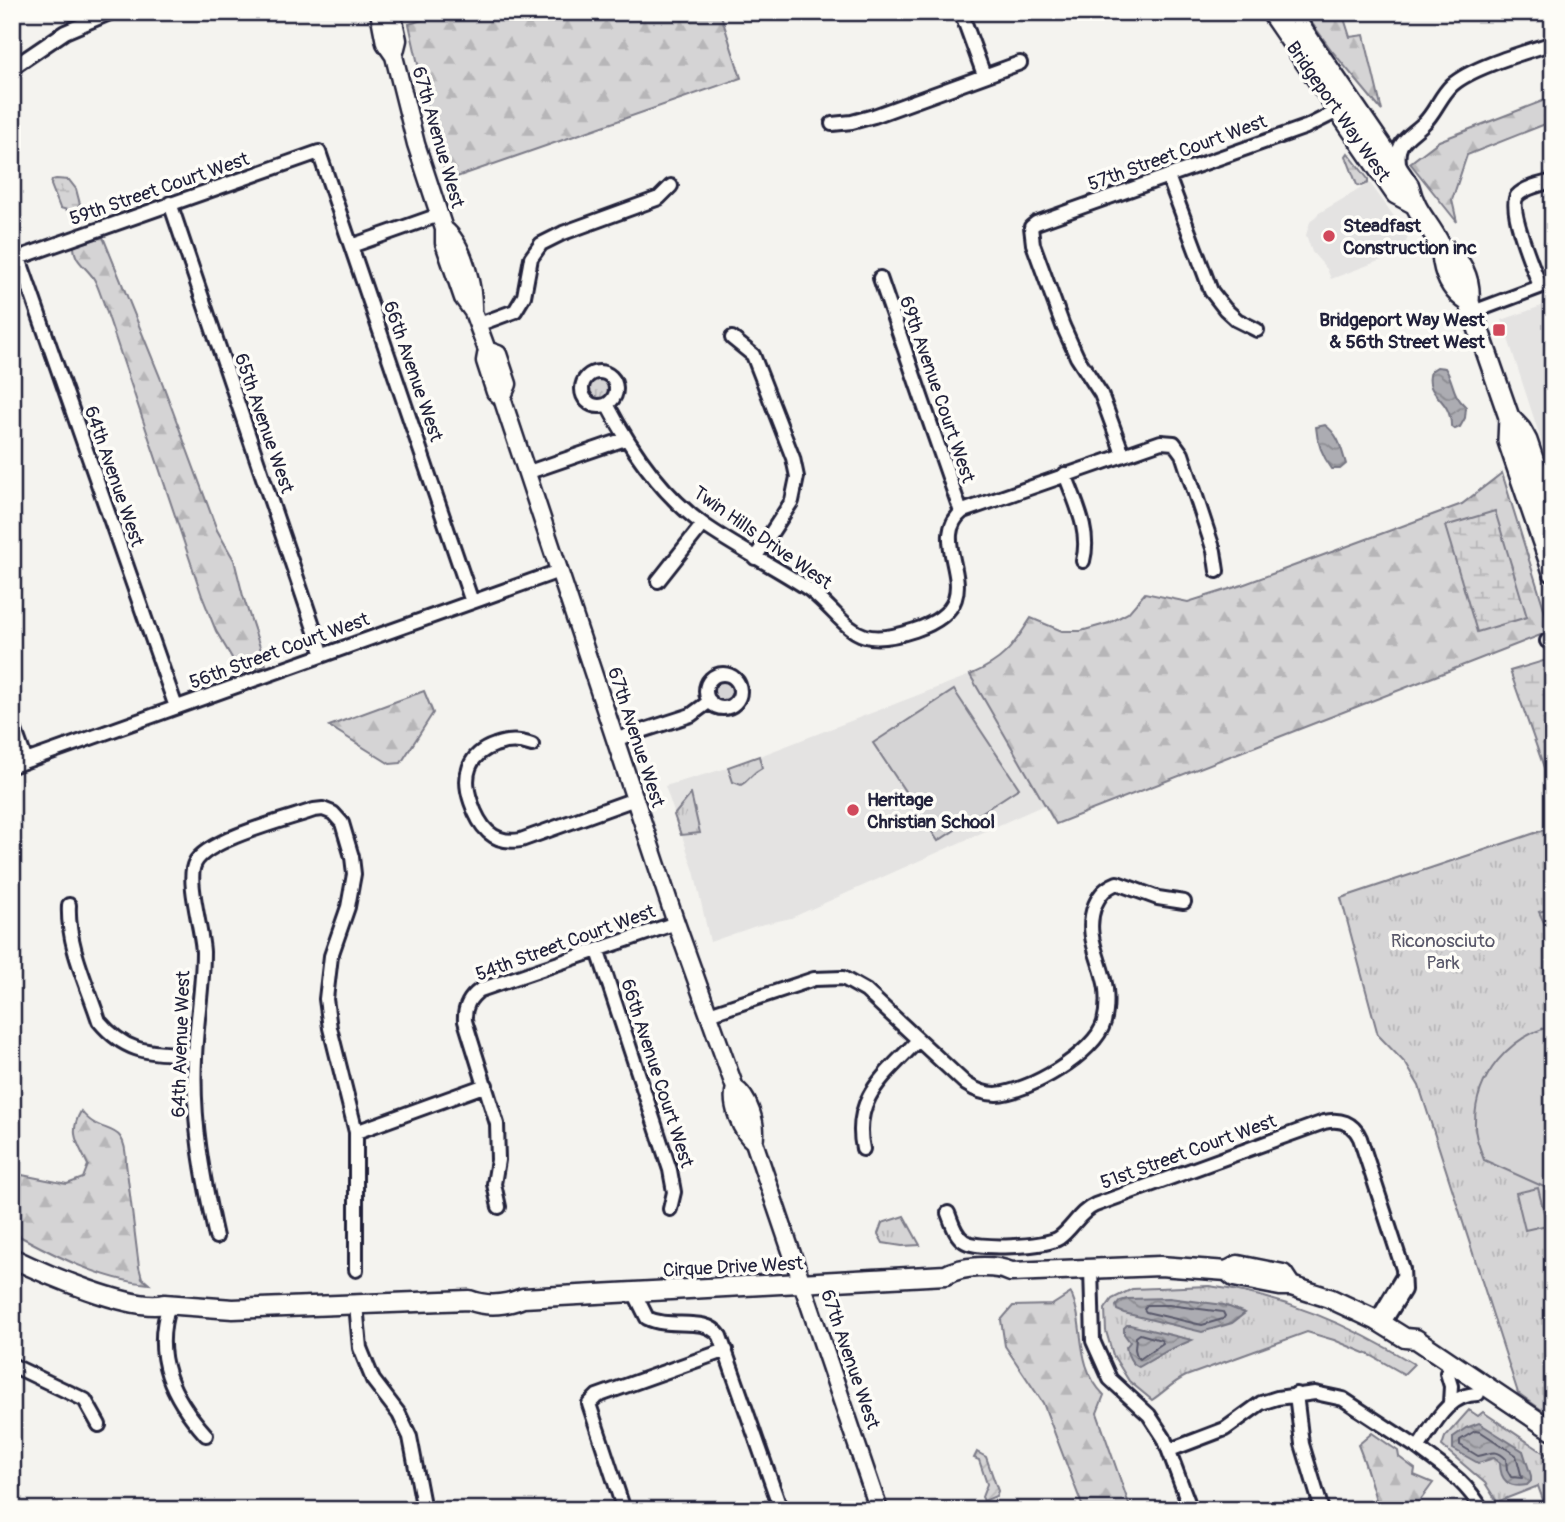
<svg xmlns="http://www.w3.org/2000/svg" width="1565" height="1522" font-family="Pangolin,sans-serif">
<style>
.built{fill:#e4e3e2}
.grass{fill:url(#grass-tufts);stroke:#7c7b88;stroke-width:2}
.forest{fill:url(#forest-firs);stroke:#7c7b88;stroke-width:2}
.wetland{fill:url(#wetland-marsh);stroke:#7c7b88;stroke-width:2}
.garden{fill:url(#garden-furrows);stroke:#7c7b88;stroke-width:2}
.pitch{fill:#d5d4d5;stroke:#7c7b88;stroke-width:2}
.water{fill:url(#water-waves);stroke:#757582;stroke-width:2}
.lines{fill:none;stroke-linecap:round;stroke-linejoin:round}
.shore{stroke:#59596b;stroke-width:2}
.minor-casing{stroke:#22223b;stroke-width:18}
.tertiary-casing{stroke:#22223b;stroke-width:21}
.secondary-casing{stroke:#22223b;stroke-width:23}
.primary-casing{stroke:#22223b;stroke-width:24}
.minor{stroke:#fdfcf7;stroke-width:12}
.tertiary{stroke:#fdfcf7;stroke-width:16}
.secondary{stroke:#fdfcf7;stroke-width:18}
.primary{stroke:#fdfcf7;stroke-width:19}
.poi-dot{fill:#d1495b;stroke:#fdfcf7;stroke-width:2.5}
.labels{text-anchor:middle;stroke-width:7;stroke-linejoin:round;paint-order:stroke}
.street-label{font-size:19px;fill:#22223b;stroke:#fdfcf7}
.poi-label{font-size:19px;font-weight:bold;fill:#22223b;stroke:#fdfcf7;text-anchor:start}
.park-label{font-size:19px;fill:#585769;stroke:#fdfcf7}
</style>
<defs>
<pattern id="grass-tufts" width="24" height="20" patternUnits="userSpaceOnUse" patternTransform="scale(1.75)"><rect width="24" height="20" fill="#d5d4d5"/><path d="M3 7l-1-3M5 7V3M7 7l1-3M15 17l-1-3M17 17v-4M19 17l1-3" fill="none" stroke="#b7b6b8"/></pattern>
<pattern id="forest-firs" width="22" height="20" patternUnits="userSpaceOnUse" patternTransform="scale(1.75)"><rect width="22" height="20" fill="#d5d4d5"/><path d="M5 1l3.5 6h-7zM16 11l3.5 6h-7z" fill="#b7b6b8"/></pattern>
<pattern id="wetland-marsh" width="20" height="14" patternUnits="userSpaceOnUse" patternTransform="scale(1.75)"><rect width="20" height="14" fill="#d5d4d5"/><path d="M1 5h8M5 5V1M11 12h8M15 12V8" fill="none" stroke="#b7b6b8"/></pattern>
<pattern id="garden-furrows" width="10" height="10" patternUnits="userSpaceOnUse" patternTransform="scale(1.75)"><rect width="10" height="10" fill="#d5d4d5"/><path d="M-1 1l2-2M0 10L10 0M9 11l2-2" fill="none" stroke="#b7b6b8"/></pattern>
<pattern id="water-waves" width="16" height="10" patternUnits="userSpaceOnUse" patternTransform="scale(1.75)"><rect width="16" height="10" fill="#acacb2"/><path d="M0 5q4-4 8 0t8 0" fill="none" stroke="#8c8c92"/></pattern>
</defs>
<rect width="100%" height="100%" fill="#f4f3ef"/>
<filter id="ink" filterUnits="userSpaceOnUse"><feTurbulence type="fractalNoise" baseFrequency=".0143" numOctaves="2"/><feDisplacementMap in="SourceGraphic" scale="14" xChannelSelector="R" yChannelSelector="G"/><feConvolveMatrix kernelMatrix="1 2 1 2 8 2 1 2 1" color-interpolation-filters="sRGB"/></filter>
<g filter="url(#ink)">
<!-- built -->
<path class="built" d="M1370 183 1408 236 1403 252 1331 279 1327 269 1312 252 1306 235 1310 222 1319 213Z
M1553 302V477L1502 320Z
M970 675 1044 805 791 918 756 926 710 942 694 871 665 786 734 766Z"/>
<!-- grass -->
<path class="grass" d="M588 390a11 11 0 1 1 22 0a11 11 0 1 1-22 0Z
M712 691a10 10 0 1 1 20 0a10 10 0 1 1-20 0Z
M759 756 762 768C750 774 751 779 741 785L733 782 728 767Z
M691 794 700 833 681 835 674 815Z
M1553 827V1418L1518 1393 1419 1086 1406 1064 1378 1035 1341 898Z
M904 1216 920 1245 902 1246 883 1243 878 1234 882 1223Z
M1209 1286C1284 1296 1350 1325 1414 1364L1404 1374 1372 1356 1334 1340 1307 1332 1186 1376C1173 1382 1164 1392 1152 1400L1129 1381 1113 1355 1106 1331 1105 1309 1112 1299 1132 1289Z
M1469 1410 1478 1416 1483 1412 1553 1459V1497L1543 1500 1538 1486 1497 1502 1485 1483 1442 1446 1445 1437Z"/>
<!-- forest -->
<path class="forest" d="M447 12H720L741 78 448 180 436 145 409 24Z
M1304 12H1342L1350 37 1364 35 1382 111 1332 51Z
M1553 97V121L1467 155 1452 200 1457 222 1410 163 1439 141Z
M103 237 162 382 217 530 234 560 243 596 266 665 241 673 216 631 202 596 103 301C100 294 98 286 94 279 87 267 74 262 74 246Z
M1502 473 1551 631 1056 824 970 675C1004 660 1012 648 1031 618L1062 631H1081L1109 623 1128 613 1145 593 1188 602 1242 585 1462 504Z
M424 691 433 713 401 763 390 764 329 726Z
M81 1111C102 1139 126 1117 126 1163L139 1267 142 1278 149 1284C101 1280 54 1255 12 1232V1173L67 1184 83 1178 88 1165C78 1143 68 1134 81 1111Z
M1071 1293C1086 1326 1074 1365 1104 1395L1097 1413 1131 1510H1084L1043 1403 1005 1346 1001 1320 1013 1306 1052 1305Z
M1372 1433 1398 1451 1399 1457 1415 1469 1414 1475 1433 1483 1413 1510H1379C1372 1488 1367 1466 1358 1445Z"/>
<!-- wetland -->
<path class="wetland" d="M1348 153 1368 179V183L1361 186 1357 185 1346 156Z
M56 179 69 180 76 189 80 204 75 212 60 208 51 185 52 180Z
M1495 511 1527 617 1477 632 1445 526Z
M1553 658V793L1510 671Z
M1553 908V942L1539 912Z"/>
<!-- garden -->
<path class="garden" d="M977 1452 986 1457 998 1491 996 1496 984 1501 982 1497 987 1484 979 1460 974 1458Z"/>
<!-- pitch -->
<path class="pitch" d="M954 690 1019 788 938 841 873 743Z
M1553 1026V1191L1484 1160C1480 1148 1474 1135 1475 1122 1475 1077 1509 1036 1553 1026Z
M1538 1188 1547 1225 1525 1230 1516 1193Z"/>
<!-- water -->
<path class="water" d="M1437 367 1445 368C1455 383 1450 392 1466 407L1465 418 1460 427 1455 429 1451 426C1451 396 1423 397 1431 371Z
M1325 425C1339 435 1341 448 1346 464L1340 469H1332C1323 457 1317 443 1316 427Z
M1169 1298 1224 1305 1245 1313 1232 1323 1202 1332 1124 1313 1117 1310 1116 1306 1120 1301 1127 1299Z
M1127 1325H1130L1192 1340 1167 1351 1139 1367C1131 1364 1127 1354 1126 1347L1130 1342 1124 1334V1328Z
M1479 1423 1523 1451 1531 1476V1481L1527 1485C1509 1488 1500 1481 1500 1463L1494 1458 1478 1463 1453 1449V1437L1466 1428Z"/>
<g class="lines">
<!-- shore -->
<path class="shore" d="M1147 1305H1169L1223 1312 1225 1316 1223 1319 1202 1325 1146 1312 1144 1309Z
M1140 1334 1161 1340 1163 1343 1140 1359 1137 1357 1135 1349 1136 1337Z
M1475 1431 1481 1432 1516 1455 1522 1478 1511 1477 1507 1470 1506 1459C1496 1448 1491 1454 1478 1456L1460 1445V1440Z"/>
<defs>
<path id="minor" d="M961 12 984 75
M12 68 65 32 112 12
M832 124 852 122 874 116 1020 63
M1400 168C1394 142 1407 139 1423 124 1435 113 1440 96 1452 85 1472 67 1526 52 1553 43
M1168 176 1211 291 1225 309 1237 320 1257 330
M170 203 323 655
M351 246 439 215
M19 258 176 707
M12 260 319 152 472 602
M880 278 961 512
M1540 286C1534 270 1508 209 1517 196 1525 187 1542 184 1553 181
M1473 312 1553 282
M477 325 515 311 524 296 531 258 541 244 563 233 659 198 671 186
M732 338 753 355 793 458 797 477 792 501 755 558
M582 389a17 17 0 1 1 34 0a17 17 0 1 1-34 0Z
M607 404C631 450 662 495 704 525 738 549 776 567 810 590 853 626 852 651 915 630 1001 601 921 544 963 511L1161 442 1174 443 1182 454 1214 551 1217 571
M1123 454 1101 394 1077 357 1063 326 1033 244 1031 227 1036 223 1306 127 1338 111
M526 473 625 439
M1065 474C1075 502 1091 531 1083 561
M658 581 703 524
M1547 641 1553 639
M706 691a17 17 0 1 1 34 0a17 17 0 1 1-34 0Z
M12 722 26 761
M617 739 691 715 710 701
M532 745C519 740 508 740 495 745 468 754 462 776 471 802 479 826 492 845 521 840L635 799
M12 766 559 571
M69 905C67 945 87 984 99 1021 128 1056 153 1052 195 1055
M598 951 670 1170 674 1192 670 1209
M709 1014 814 979 843 978 866 991 966 1084C975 1090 985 1094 996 1094 1027 1093 1096 1053 1104 1022 1107 1011 1107 1000 1106 989 1102 960 1083 936 1095 905 1100 894 1105 888 1117 883L1158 898 1184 902
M356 1132 486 1085
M863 1149C852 1097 886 1075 918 1040
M499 1207 494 1184 498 1160 497 1124 465 1021C464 1007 469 998 480 990L676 923
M948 1213C952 1223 955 1235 964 1241 976 1250 1046 1247 1059 1238 1073 1228 1079 1212 1095 1205L1324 1122C1340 1118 1353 1123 1360 1138L1403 1269 1404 1290 1383 1324
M216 1237C203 1178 192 1120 195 1058 196 1023 203 988 203 952 202 930 186 879 195 863 207 839 288 819 314 810L323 809 333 813 342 823 352 857 354 874 348 907 331 956 326 999 330 1028 356 1132V1270
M1091 1268 1093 1341 1110 1379 1149 1415 1164 1438 1191 1510
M634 1292 647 1318C671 1330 705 1315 720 1336L781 1510
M356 1304 360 1348 373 1380 399 1414 410 1437 424 1510
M169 1305C152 1356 172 1397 206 1435
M1381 1313 1402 1278
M12 1365 85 1400 99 1425
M1447 1373 1451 1386 1450 1403
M1296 1394 1302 1444 1322 1510
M1478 1394C1447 1394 1434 1425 1418 1448 1444 1468 1466 1481 1482 1510
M1170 1450 1225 1429 1261 1403 1277 1398 1315 1393 1343 1399 1418 1448
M624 1510 589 1404 597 1396 726 1350"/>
<path id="tertiary" d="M379 12 385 43 394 56 416 144 444 229V243L463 298 473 312 487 350 485 361 495 392 502 398 676 923 735 1088C749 1097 758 1126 754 1142
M392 12 398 40 394 56
M444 229C464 244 474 287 473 312
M487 350 498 354 508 384 502 398
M735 1088C730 1104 741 1132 754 1142L879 1510"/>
<path id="secondary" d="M12 1258C43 1273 132 1312 164 1304L233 1309 469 1300C487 1307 506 1305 523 1298L946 1275C961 1266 994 1264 1011 1272L1160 1266 1227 1271 1234 1277 1280 1286H1291L1329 1298 1376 1320 1405 1338 1416 1339 1553 1431
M1227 1271 1238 1265 1283 1274 1291 1286"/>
<path id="primary" d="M1271 12 1396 194 1413 203
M1290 12 1409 186C1415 213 1429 222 1440 245 1442 250 1442 256 1443 262 1446 280 1454 293 1469 302
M1441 247C1462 259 1471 279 1469 302L1509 417 1521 430 1527 441 1553 518
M1509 417 1508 441 1553 572"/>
</defs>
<!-- minor casing -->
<use href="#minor" class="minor-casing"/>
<!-- tertiary casing -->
<use href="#tertiary" class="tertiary-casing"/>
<!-- secondary casing -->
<use href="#secondary" class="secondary-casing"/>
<!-- primary casing -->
<use href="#primary" class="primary-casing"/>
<!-- minor -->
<use href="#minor" class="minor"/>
<!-- tertiary -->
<use href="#tertiary" class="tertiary"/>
<!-- secondary -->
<use href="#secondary" class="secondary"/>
<!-- primary -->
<use href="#primary" class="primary"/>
</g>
</g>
<!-- markers -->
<g class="poi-dot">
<circle cx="1329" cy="236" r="7"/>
<rect x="1492" y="323" width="14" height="14" rx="3.5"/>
<circle cx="853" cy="810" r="7"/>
</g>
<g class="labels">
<!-- street labels -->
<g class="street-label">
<text transform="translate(1339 111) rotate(55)" y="7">Bridgeport Way West</text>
<text transform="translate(439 137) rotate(74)" y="7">67th Avenue West</text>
<text transform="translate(1177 152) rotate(-20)" y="7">57th Street Court West</text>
<text transform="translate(159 188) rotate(-19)" y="7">59th Street Court West</text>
<text transform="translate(414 371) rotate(71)" y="7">66th Avenue West</text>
<text transform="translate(938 389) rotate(71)" y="7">69th Avenue Court West</text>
<text transform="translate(265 423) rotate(71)" y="7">65th Avenue West</text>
<text transform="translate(115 476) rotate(71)" y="7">64th Avenue West</text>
<text transform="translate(763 537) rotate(35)" y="7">Twin Hills Drive West</text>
<text transform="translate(279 650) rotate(-20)" y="7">56th Street Court West</text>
<text transform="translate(637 737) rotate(72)" y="7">67th Avenue West</text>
<text transform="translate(565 942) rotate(-20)" y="7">54th Street Court West</text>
<text transform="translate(180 1044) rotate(-88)" y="7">64th Avenue West</text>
<text transform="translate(658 1073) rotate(72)" y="7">66th Avenue Court West</text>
<text transform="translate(1188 1151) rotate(-20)" y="7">51st Street Court West</text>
<text transform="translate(733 1266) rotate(-3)" y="7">Cirque Drive West</text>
<text transform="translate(851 1359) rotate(71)" y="7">67th Avenue West</text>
</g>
<!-- poi labels -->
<g class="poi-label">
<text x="1343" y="232">Steadfast<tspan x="1343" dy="22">Construction inc</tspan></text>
<text x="1485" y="326" text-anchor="end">Bridgeport Way West<tspan x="1485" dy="22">&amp; 56th Street West</tspan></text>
<text x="867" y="806">Heritage<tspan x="867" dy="22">Christian School</tspan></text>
</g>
<!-- park labels -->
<g class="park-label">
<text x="1443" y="947">Riconosciuto<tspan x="1443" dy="22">Park</tspan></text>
</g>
</g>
<!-- margin -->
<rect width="1565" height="1522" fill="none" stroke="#fdfcf7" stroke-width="42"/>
<rect x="21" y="21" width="1523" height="1480" fill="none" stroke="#22223b" stroke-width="2.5" filter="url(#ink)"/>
</svg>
